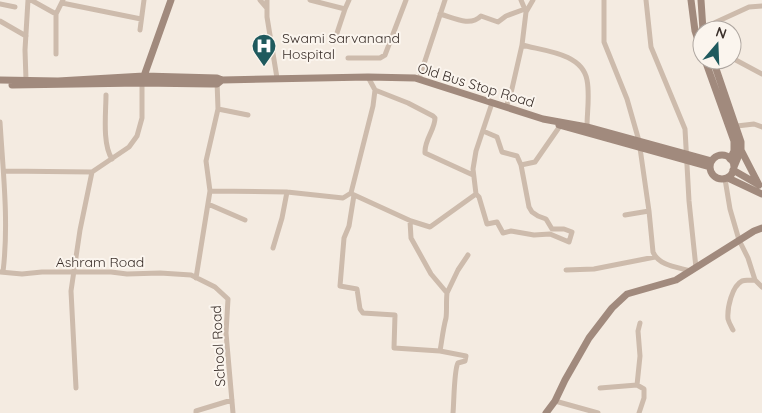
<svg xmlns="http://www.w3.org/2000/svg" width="762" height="413" font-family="Quicksand,sans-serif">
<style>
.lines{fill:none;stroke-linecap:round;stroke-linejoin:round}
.street{stroke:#cdbbac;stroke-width:5}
.secondary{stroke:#a18a7d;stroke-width:7}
.labels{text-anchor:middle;stroke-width:4;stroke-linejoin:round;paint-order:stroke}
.poi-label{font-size:14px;fill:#3b302b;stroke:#fbf5ee;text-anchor:start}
.street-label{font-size:14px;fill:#3b302b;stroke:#fbf5ee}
</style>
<rect width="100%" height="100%" fill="#f4ebe1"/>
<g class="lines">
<!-- street -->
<path class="street" d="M31 0 56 14V54
M260 0 266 7
M267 0V17L277 78
M310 0 345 9 349 0
M521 0 526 12 533 0
M604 0V42L627 99 639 141 649 211 653 252C659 266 677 267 691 271
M646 0 651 47 685 129 689 201 696 268
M62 3 141 19
M0 4 15 7
M56 14 63 0
M440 14C454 18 470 27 481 16L498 22 506 16 525 9
M0 21 26 36
M701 29 749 7 762 6
M140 30 144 0
M334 42 345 9
M522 45C544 51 582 53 587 80 590 95 587 112 587 127
M348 58H380L385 55 406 0
M732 58 762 74
M419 79 445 0
M26 80 25 50 28 0
M375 90 408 103 433 116 435 118C435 130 424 140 425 153L473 175
M106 95C106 112 102 144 112 159
M506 107 511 93 522 45 526 12
M218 109 248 115
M0 122C3 172 9 222 3 272
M737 126 754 124 762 127
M521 165 535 162 560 126
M4 171 92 172 129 147 137 136 142 118V82
M725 179 730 209 739 240 748 258 755 280 762 287
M210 191 287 192 343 198 351 193 373 106 375 90 368 77
M352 194 411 221 430 227 476 194 473 169 476 151 492 103
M476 194 479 197 487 224 497 222 503 233 511 231 534 235 550 234 569 242 572 232 564 229H552L546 219 538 216 532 212 529 207 521 165 517 156 502 152 497 137 483 131
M354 195 349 226 344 238 340 286 357 289 360 309 363 313 395 315 394 348 440 351 466 356 465 361 458 363C454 369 454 403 453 413
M208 204 245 220
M625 215 649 211
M410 221 411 238 431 274 447 293C446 302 447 311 446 318 443 329 442 340 440 351
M273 248 282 218 287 192
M566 270 594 269 655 257
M0 272 22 274 42 272H111L127 274 160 273 191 275 215 287 228 299 226 333 233 413
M196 278 210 191 206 161 218 109 217 81
M447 293 458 270 468 255
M733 330C731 326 729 323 728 319 727 308 732 286 742 281 746 280 751 280 755 280
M637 385 640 356 638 331 640 323
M76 388 71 291 80 230 92 172
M600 388 637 385 644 389V398L639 413
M555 401 598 413
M196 413V411L232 400"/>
<!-- secondary -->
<path class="secondary" d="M691 0 695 31 702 52
M701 0 703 30
M705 60 734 141V151L730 159
M713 60 741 142V150L734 167
M144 76 171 0
M0 80 58 81 144 76 217 78 222 80 368 77 415 78 543 119 587 127 711 161
M12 85 141 83 211 84H217L222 80
M559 125 710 167
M741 150 759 185
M710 167a12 12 0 1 1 24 0a12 12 0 1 1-24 0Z
M733 170 759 185
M728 178 762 194
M546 413 555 401 565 380 589 338 612 308 627 294 676 280 754 231 762 228"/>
</g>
<!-- icons -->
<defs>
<symbol id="hospital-pin" viewBox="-11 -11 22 30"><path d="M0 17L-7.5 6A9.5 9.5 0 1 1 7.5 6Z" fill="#1f5a5e" stroke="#fbf5ee"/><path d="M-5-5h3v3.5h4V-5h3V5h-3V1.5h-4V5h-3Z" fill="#fff"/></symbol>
</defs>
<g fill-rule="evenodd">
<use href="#hospital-pin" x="250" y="32" width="28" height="38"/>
</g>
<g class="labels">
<!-- poi labels -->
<g class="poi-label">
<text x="282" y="43">Swami Sarvanand<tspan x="282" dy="16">Hospital</tspan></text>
</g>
<!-- street labels -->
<g class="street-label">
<text transform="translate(476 85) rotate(17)" y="5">Old Bus Stop Road</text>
<text x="100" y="267">Ashram Road</text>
<text transform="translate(218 346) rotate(-93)" y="5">School Road</text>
</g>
</g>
<!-- north arrow -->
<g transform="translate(717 45) rotate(19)"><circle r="24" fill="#fbf5ee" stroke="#aea6a0"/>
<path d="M0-4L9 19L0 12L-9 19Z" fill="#1f5a5e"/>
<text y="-8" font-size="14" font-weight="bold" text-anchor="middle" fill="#3b302b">N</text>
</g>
</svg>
